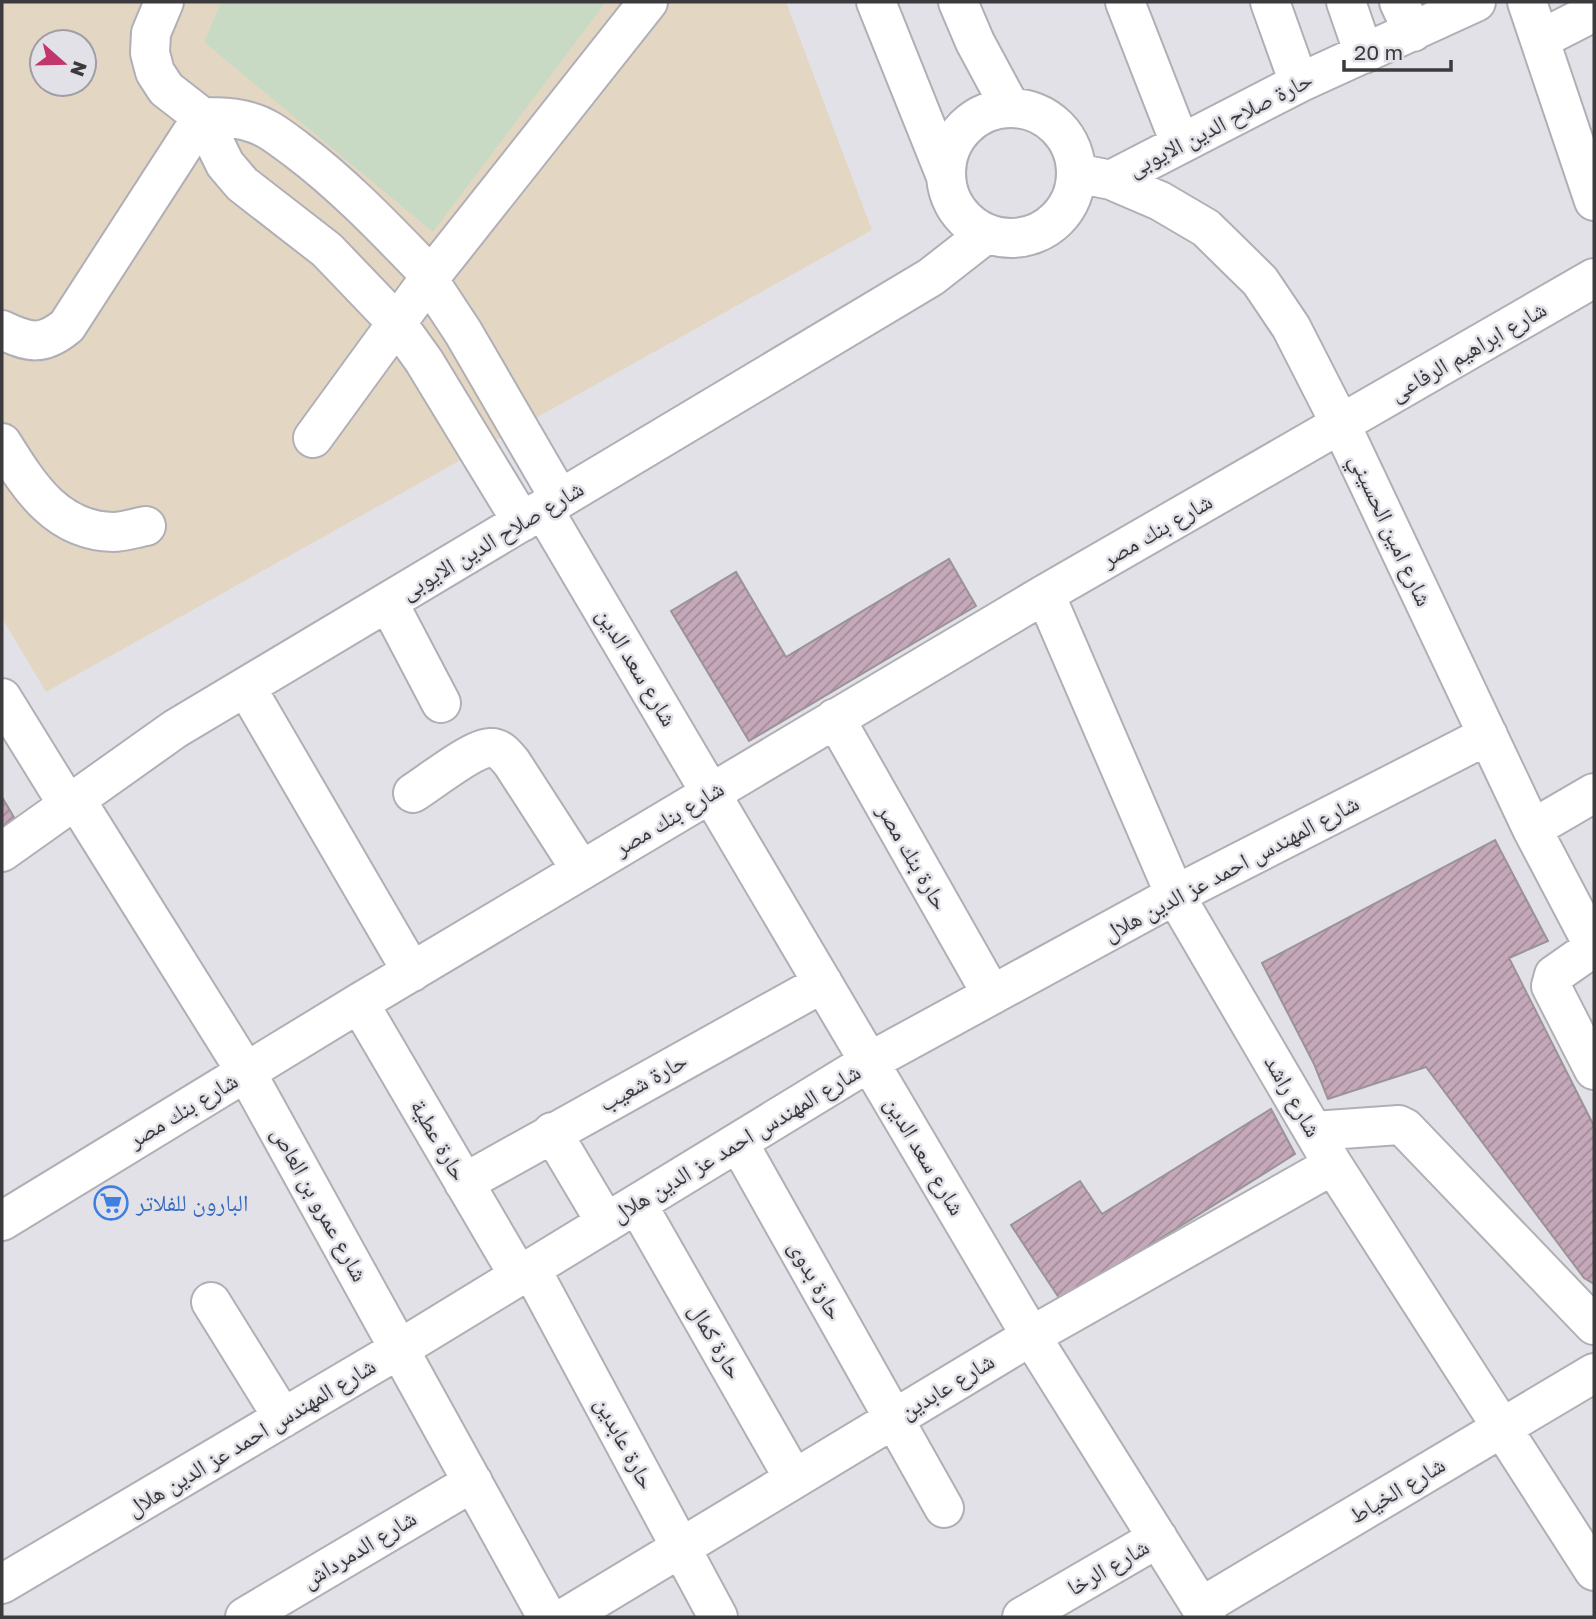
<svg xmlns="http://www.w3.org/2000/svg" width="1596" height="1619" font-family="'Golos Text','Noto Naskh Arabic',sans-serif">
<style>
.medical{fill:#e3d7c3;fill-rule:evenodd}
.green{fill:#c9dac4}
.building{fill:url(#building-hatch);stroke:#9a9497;stroke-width:2}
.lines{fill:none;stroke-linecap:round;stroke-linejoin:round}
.minor-casing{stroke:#b1afb6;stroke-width:42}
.major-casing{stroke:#b1afb6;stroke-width:42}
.minor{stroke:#fff;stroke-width:38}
.major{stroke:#fff;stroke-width:38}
.labels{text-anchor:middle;stroke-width:5;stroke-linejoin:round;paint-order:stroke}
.street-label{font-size:23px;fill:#3b3a3d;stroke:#e3e1e8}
.shop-label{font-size:23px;fill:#366cbe;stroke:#e3e1e8;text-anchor:start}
</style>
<defs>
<pattern id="building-hatch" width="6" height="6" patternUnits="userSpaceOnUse" patternTransform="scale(1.75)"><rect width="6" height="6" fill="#c5a8ba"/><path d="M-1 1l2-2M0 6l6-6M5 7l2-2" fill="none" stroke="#a18a98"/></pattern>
</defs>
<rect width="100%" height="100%" fill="#e3e1e8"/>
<!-- medical -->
<path class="medical" d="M2 2H786L872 230 46 692 2 618ZM42 42H84V84H42Z"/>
<!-- green -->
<path class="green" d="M221 2H606L433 232 204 42Z"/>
<!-- building -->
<path class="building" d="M949 559 976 606 749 741 671 611 736 572 786 657Z
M2 797 19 826 2 837Z
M1495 840 1548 941 1509 958 1594 1126V1284L1584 1278 1426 1067 1328 1099 1314 1064 1262 963Z
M1271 1109 1295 1154 1061 1301 1011 1225 1080 1181 1102 1214Z"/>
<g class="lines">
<defs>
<path id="minor" d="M164 2 151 33 150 53 155 72 166 89 202 117 225 164 242 184 327 250 396 322 424 361 522 522
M876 2 945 174
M958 2 975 42 1010 107
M1125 2 1180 143
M1270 2 1299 83
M1346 2 1364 54
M1399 2 1413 32
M946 173a65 65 0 1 1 130 0a65 65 0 1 1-130 0Z
M202 117C218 117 235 117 250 122 268 127 282 139 297 150 346 187 388 232 431 276L432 285 463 332 560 499
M1076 173 1111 180 1299 83 1476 2
M1111 180 1160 201 1206 228 1260 281 1291 327 1341 425 1532 829 1594 947
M2 330C29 343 43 346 67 326L202 117
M313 438 431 276 648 2
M2 443C29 486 56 531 113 532 124 532 135 528 146 526
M543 509 1031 1336 1207 1617
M1045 594 1175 895 1333 1165 1594 1571
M388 602 441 703
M246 687 412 972
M2 698 68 805
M835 718 992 995
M413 793C429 783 473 748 490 748 500 747 506 756 512 763L581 870
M76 800 246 1072 547 1617
M1532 829 1594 793
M2 852 175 729 931 277 986 234
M1594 947 1554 975 1551 986 1594 1070
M359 1003 519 1276
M1314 1131 1399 1125 1405 1128 1594 1325
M552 1132 606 1223
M738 1142 944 1508
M464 1183 823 983
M637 1204 794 1479
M2 1221 359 1003 1045 594 1594 278
M531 1269 718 1617
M211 1302 283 1418
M2 1584 401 1348 869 1062 1175 895 1488 735
M1201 1607 1594 1373
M245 1617 473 1482
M566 1617 1031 1336 1333 1165
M1022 1617 1158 1538"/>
<path id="major" d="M1527 2 1594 201
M1541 39 1594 12"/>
</defs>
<!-- minor casing -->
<use href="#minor" class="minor-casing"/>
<!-- major casing -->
<use href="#major" class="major-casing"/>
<!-- minor -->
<use href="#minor" class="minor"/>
<!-- major -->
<use href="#major" class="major"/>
</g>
<!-- icons -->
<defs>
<symbol id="supermarket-ring" viewBox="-11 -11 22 22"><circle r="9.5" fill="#e3e1e8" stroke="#3f7fe0" stroke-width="1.5"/><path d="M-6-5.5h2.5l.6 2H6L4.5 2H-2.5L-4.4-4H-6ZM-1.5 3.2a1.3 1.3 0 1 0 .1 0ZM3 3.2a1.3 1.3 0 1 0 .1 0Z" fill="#3f7fe0"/></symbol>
</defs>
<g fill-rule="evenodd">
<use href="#supermarket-ring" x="92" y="1184" width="38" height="38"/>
</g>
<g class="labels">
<!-- street labels -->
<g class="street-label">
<text transform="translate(1220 124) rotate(-27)" y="8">حارة صلاح الدين الايوبى</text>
<text transform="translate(1468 351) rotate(-30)" y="8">شارع ابراهيم الرفاعى</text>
<text transform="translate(1157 530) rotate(-30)" y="8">شارع بنك مصر</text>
<text transform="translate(1391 530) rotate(65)" y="8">شارع امين الحسيني</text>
<text transform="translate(492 540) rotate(-31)" y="8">شارع صلاح الدين الايوبى</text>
<text transform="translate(637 667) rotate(59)" y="8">شارع سعد الدين</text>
<text transform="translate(669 818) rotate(-31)" y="8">شارع بنك مصر</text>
<text transform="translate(913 857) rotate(60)" y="8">حارة بنك مصر</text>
<text transform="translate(1231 868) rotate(-28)" y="8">شارع المهندس احمد عز الدين هلال</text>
<text transform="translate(643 1082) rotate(-29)" y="8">حارة شعيب</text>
<text transform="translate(1293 1096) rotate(60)" y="8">شارع راشد</text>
<text transform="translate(183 1110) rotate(-31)" y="8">شارع بنك مصر</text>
<text transform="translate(439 1140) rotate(60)" y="8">حارة عطية</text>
<text transform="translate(736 1143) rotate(-31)" y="8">شارع المهندس احمد عز الدين هلال</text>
<text transform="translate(925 1156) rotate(59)" y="8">شارع سعد الدين</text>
<text transform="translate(320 1204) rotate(61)" y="8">شارع عمرو بن العاص</text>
<text transform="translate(816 1280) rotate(61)" y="8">حارة بدوى</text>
<text transform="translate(716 1341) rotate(60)" y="8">حارة كمال</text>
<text transform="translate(947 1386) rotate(-31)" y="8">شارع عابدين</text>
<text transform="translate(251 1437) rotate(-31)" y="8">شارع المهندس احمد عز الدين هلال</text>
<text transform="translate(625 1443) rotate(62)" y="8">حارة عابدين</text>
<text transform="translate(1397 1490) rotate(-31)" y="8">شارع الخياط</text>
<text transform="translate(359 1549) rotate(-31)" y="8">شارع الدمرداش</text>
<text transform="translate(1108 1567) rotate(-30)" y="8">شارع الرخا</text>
</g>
<!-- shop labels -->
<g class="shop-label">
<text x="136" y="1211">البارون للفلاتر</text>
</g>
</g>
<!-- border -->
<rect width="1596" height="1619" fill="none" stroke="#3b3a3d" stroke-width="7"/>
<!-- north arrow -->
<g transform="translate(63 63) rotate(110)"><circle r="33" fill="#e3e1e8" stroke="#a09ea4" stroke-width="2"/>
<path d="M0-5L12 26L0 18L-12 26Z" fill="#c1366c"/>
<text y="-10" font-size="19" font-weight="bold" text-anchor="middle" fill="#3b3a3d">N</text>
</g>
<!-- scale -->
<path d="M1344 60v10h107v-10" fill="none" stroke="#3b3a3d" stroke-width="3.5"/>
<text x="1354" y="60" font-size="21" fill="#3b3a3d" stroke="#e3e1e8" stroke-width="5" paint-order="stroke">20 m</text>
</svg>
